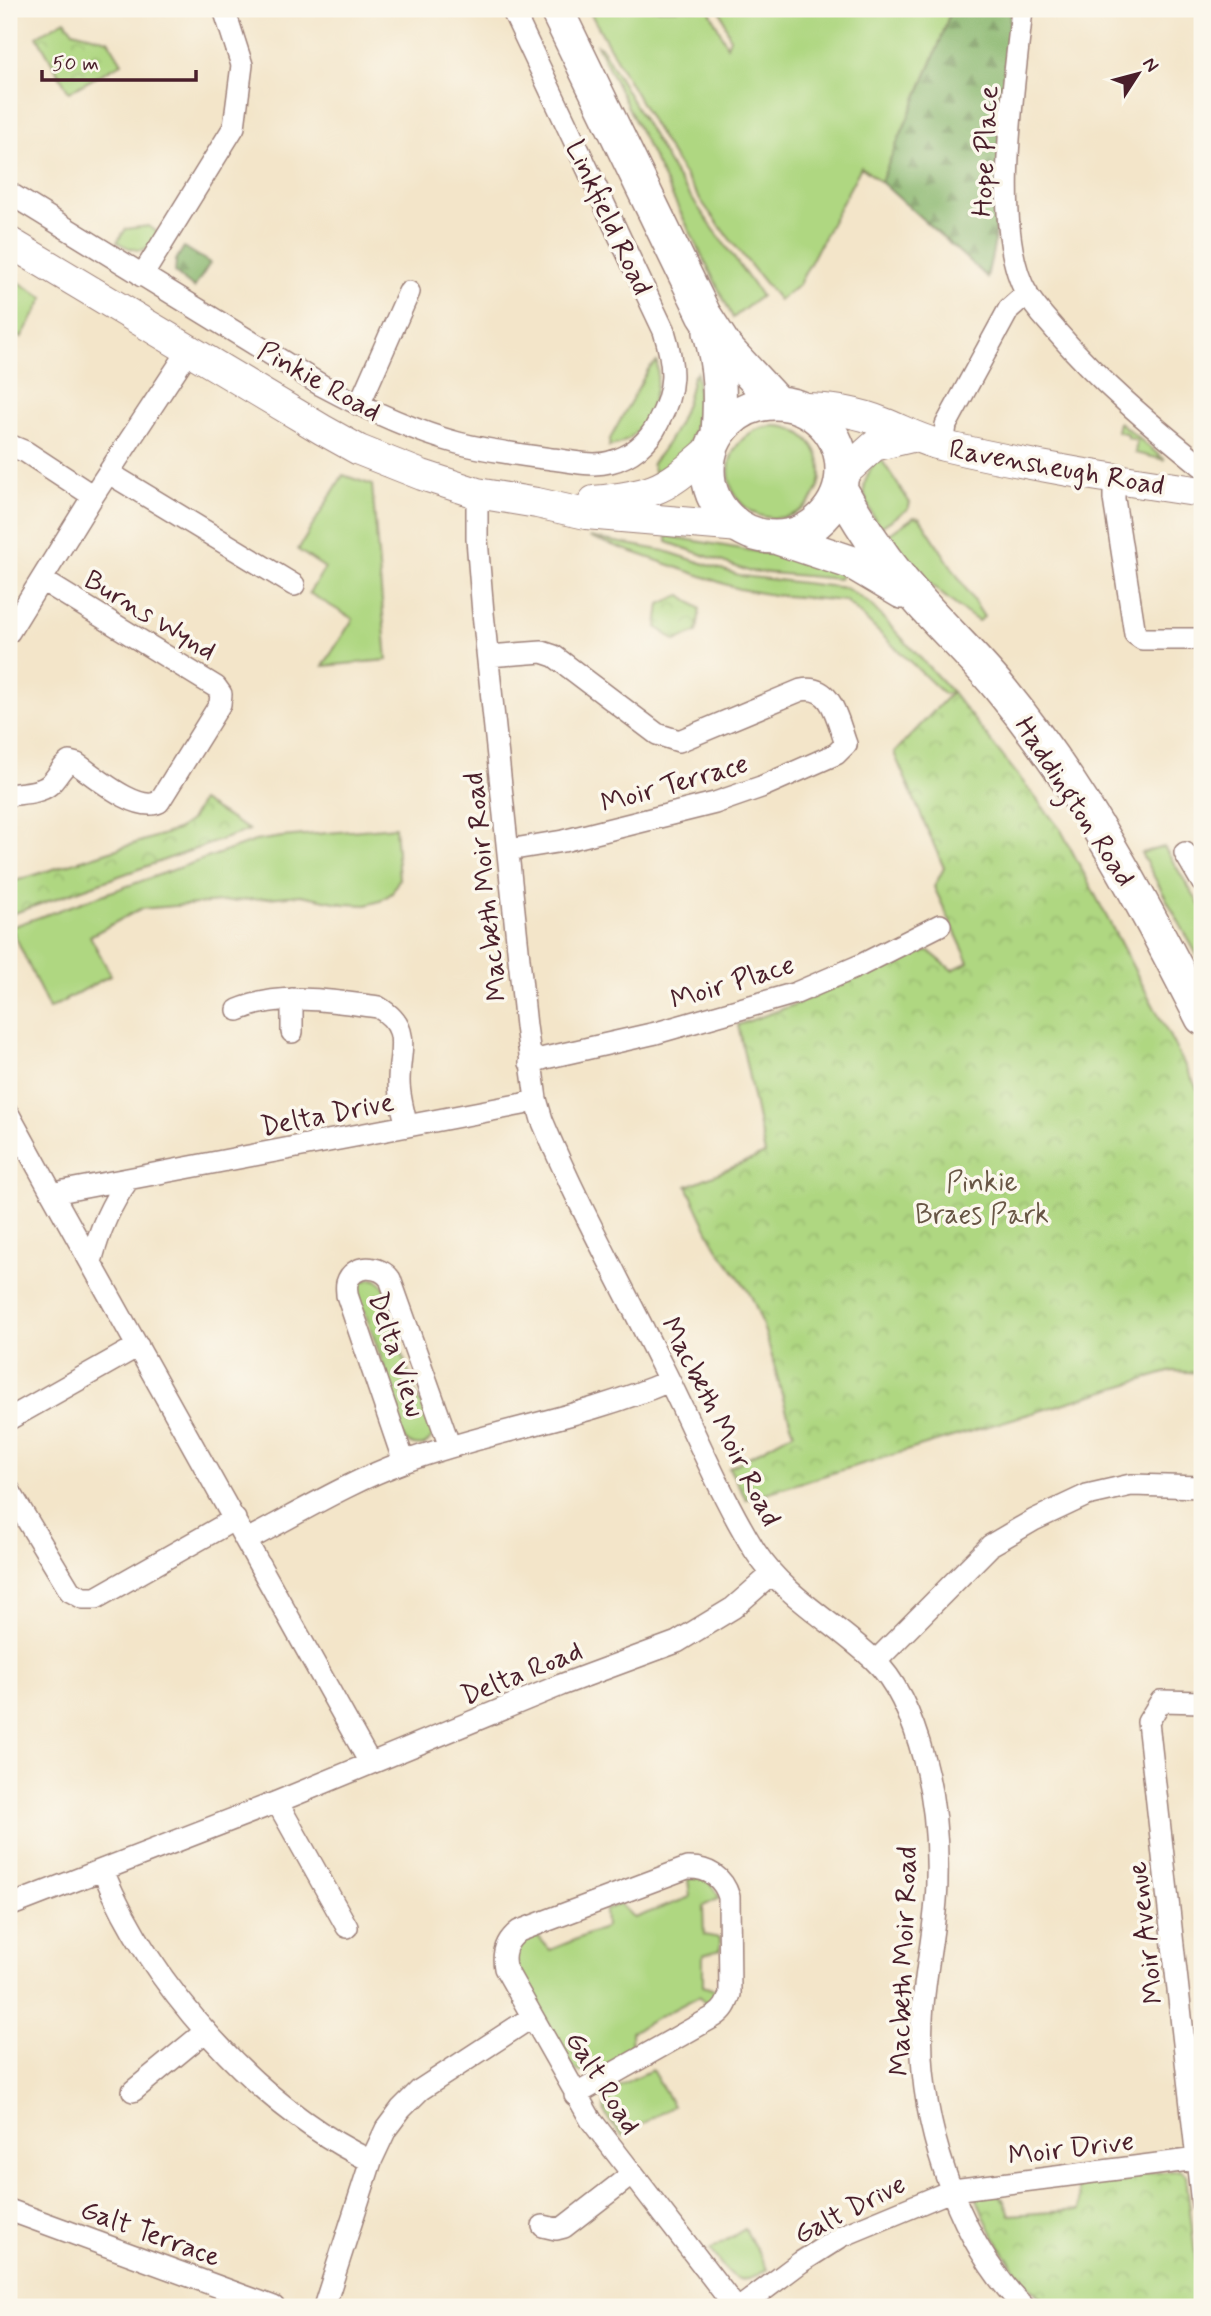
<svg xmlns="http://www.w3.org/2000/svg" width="1211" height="2316" font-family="Mynerve,sans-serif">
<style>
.green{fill:#afd781;stroke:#7c7b56;stroke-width:2}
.forest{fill:url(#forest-firs);stroke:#6a6c4d;stroke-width:2}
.park{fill:url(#park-crowns);stroke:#7c7b56;stroke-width:2}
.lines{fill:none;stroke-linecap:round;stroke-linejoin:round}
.street-casing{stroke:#9e827a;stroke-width:24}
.secondary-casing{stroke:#9e827a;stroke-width:32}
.primary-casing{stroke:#9e827a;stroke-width:36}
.street{stroke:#fff;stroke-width:21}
.secondary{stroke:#fff;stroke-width:30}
.primary{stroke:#fff;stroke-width:33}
.labels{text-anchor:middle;stroke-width:7;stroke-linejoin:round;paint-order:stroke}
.street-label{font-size:28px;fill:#4a1f2b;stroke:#fbf7ec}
.park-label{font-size:28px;fill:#685645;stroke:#fbf7ec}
</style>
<defs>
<pattern id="forest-firs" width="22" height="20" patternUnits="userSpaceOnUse" patternTransform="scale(1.75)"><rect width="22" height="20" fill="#8bb86f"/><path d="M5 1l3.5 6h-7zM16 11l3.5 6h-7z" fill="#74955b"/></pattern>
<pattern id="park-crowns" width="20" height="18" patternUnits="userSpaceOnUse" patternTransform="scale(1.75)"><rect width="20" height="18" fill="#afd781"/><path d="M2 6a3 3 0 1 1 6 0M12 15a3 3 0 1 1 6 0" fill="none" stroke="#98b870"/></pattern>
</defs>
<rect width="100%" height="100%" fill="#fbf7ec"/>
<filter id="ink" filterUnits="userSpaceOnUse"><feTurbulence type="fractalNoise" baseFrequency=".0143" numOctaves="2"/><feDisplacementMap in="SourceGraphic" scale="14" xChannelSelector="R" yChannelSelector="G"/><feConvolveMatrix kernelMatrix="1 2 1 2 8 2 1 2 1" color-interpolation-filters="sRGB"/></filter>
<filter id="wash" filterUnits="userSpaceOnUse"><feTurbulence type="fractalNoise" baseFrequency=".00686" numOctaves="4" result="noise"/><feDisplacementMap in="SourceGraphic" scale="28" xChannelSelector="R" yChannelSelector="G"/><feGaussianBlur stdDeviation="1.57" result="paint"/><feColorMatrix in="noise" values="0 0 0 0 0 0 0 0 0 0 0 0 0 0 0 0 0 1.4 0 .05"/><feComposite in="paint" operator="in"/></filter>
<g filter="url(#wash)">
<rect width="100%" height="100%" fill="#f3e5c9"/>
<!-- green -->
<path class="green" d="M588 9H709L727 46 730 38 720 9H951L941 40 881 182 861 167 798 286 779 300C752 267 724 234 700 199 659 138 624 72 588 9Z
M597 45 601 47 676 176 761 296 733 318Z
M148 226 162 235C146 253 138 254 117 242L126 229Z
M9 276 44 298 21 338 9 331V313L18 297 9 291Z
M657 362C660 389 649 426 625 441 621 444 614 445 609 447L610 439 649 368Z
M697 372C699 399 698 436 681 458 675 467 664 473 656 479L652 463C675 437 686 410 693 377Z
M1119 422 1165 460 1135 453 1137 440 1128 438V434L1117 431Z
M729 472a46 46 0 1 1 92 0a46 46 0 1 1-92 0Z
M879 456 910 503 908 509 879 528C863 496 856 487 879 456Z
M343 475 372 485 387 660 323 666 353 619 309 593 325 568 298 550Z
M914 517 920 518 984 617 978 621C944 598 910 570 888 535Z
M667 536 822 563 843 572 839 579 748 571 667 542Z
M589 537 665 551 742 576 846 588 870 604 952 692 944 694 846 601 773 595 739 589Z
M395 827 399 879 392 893 380 901 366 905 345 904 301 895 140 909 90 936 111 975 49 1009 11 927 255 841 282 837Z
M1164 847 1202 909V964L1141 853Z
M372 1279 378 1280 387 1290 383 1298 419 1402 427 1406C432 1421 441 1435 424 1445 404 1449 401 1432 395 1417L399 1410 365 1312 354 1302C355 1289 357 1281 372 1279Z
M695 1878 708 1881 720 1898 703 1906 704 1935 720 1938V1950L703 1955V1986L721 1992 711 2010 699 1996 631 2032 632 2052C614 2062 590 2084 572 2067L515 1966C513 1948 522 1942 537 1935L550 1950 606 1927 605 1910 620 1904 634 1918 690 1897 688 1879Z
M652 2070 673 2106 622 2136C617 2129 608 2121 605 2113 598 2089 636 2078 652 2070Z
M745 2229 767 2269C737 2292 729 2274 710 2250Z"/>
<!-- forest -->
<path class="forest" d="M951 9H1011L1003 86 994 246 987 277 881 182C903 124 933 69 951 9Z
M184 247 210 263 194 288 175 273 176 260Z"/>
<!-- park -->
<path class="park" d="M65 20 73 31 108 40 122 63 69 92 37 36Z
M681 595 700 609 697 632 675 641 657 627 660 604Z
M952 692 1061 830 1202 1098V1373L1172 1371 746 1499 729 1468 794 1432C777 1389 772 1341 752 1298 743 1280 729 1266 718 1249 706 1230 697 1207 687 1186L765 1154 738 1025 799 1003 912 951 930 952 952 970 969 962 934 887 944 868 894 753Z
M201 801 249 830 9 915V883L177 830 190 821Z
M1180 2170 1186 2175 1201 2307H1052C1018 2282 992 2239 977 2199L982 2193 995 2192 1003 2199 1010 2215 1080 2210 1077 2182Z"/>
</g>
<g filter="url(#ink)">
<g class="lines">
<defs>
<path id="street" d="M1022 9C1015 82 990 230 1027 294 1035 308 1047 320 1057 332 1100 382 1150 424 1202 466
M9 193 321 385C364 408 410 430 458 443 489 451 521 455 552 459 571 461 592 467 610 462 631 457 649 442 658 423 676 389 675 367 664 331L512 9
M142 276 234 127 242 65 224 9
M359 405 409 292
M9 445 26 452 93 496
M943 446 946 425 1009 309 1027 293
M109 473 294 585
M1114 479V499L1135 634 1142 639H1202
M477 493V539L483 613 526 1026 536 1099 542 1120C577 1204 622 1285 662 1366 693 1427 719 1493 755 1551 785 1597 835 1623 873 1659 899 1683 915 1726 924 1760 934 1797 938 1841 937 1879 937 1926 924 1972 922 2019 917 2115 955 2238 1024 2307
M9 632 93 496 189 350
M488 656 542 652 554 656 657 734 679 741 801 690C833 684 837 720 846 744L836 754 761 787 715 803 563 841 508 850
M9 795C20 793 40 793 49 785 57 778 60 769 69 762L77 764C96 777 137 813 159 802L220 704 221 694 216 687 42 580
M1185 853 1202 882
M292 999V1032
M238 1010C283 991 331 1001 378 1007 413 1028 399 1049 399 1081 399 1096 403 1111 407 1126
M530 1063 545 1058 656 1033 796 993 861 965 940 925
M9 1115 53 1195
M91 1262C99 1231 110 1205 128 1180
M9 1419 138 1346
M404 1462 347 1295C347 1291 346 1287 347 1283 353 1263 380 1265 390 1279L450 1447
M9 1490 70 1591 83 1598H96L235 1519
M247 1540C299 1513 349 1482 404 1462 492 1430 584 1418 669 1381
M876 1661 991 1545 1034 1520 1087 1495 1131 1485 1202 1487
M1202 1702 1161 1701 1148 1722 1202 2204
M370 1763 53 1195 64 1191 523 1104 536 1099
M277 1802 347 1927
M103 1871C151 1986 258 2107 371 2161
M9 1906 277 1802 561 1685 677 1642 733 1608 772 1574
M133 2091 206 2031
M575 2095 715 2016C724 2010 727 2004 730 1994L729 1897C723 1877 708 1867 687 1868L519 1931C506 1941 502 1952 505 1968L591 2120 735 2307
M9 2210 274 2307
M543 2226 556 2229 564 2227 631 2175
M324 2307 371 2161 386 2129 401 2109 420 2090 532 2017
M741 2307 801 2262 842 2236 953 2190 1197 2159"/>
<path id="secondary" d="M9 242 323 430 359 450 422 475 477 493 537 503 586 514 740 527
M801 408C829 408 858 412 884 423 904 431 922 441 944 446 1029 466 1116 479 1202 492
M842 475 874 446 912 437
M594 501C613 499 634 497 653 490 675 482 693 464 711 449"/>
<path id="primary" d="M556 9 704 314 726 348 777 403
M710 332C720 368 721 396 718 433
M708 470a67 67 0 1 1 134 0a67 67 0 1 1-134 0Z
M840 488C863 530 890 569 923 605 949 634 978 661 1002 691 1084 791 1144 904 1202 1018
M775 537 853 563 902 592"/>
</defs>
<!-- street casing -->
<use href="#street" class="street-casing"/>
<!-- secondary casing -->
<use href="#secondary" class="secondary-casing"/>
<!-- primary casing -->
<use href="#primary" class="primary-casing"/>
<!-- street -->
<use href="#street" class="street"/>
<!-- secondary -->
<use href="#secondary" class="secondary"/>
<!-- primary -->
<use href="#primary" class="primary"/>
</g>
</g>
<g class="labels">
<!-- street labels -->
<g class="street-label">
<text transform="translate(984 151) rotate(-87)" y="10">Hope Place</text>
<text transform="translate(610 217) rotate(65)" y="10">Linkfield Road</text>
<text transform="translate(320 380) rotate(29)" y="10">Pinkie Road</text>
<text transform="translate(1057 466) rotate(10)" y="10">Ravensheugh Road</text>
<text transform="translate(151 614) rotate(31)" y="10">Burns Wynd</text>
<text transform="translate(674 782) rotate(-16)" y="10">Moir Terrace</text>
<text transform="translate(1076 801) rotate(57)" y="10">Haddington Road</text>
<text transform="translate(484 887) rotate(-96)" y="10">Macbeth Moir Road</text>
<text transform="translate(732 981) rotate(-17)" y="10">Moir Place</text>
<text transform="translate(327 1113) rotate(-11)" y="10">Delta Drive</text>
<text transform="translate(398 1354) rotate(72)" y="10">Delta View</text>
<text transform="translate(722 1421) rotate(63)" y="10">Macbeth Moir Road</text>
<text transform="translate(521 1672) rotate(-22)" y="10">Delta Road</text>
<text transform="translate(1144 1933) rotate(-97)" y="10">Moir Avenue</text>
<text transform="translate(902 1961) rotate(-88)" y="10">Macbeth Moir Road</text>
<text transform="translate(604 2082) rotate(58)" y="10">Galt Road</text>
<text transform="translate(1071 2147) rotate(-7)" y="10">Moir Drive</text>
<text transform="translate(849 2208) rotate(-27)" y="10">Galt Drive</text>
<text transform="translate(151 2232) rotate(20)" y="10">Galt Terrace</text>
</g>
<!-- park labels -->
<g class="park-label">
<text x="982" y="1191">Pinkie<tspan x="982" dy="32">Braes Park</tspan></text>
</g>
</g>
<!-- margin -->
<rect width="1211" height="2316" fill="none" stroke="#fbf7ec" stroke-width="35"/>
<!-- north arrow -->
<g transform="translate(1138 74) rotate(54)" stroke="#fbf7ec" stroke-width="5" paint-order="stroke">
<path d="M0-5L12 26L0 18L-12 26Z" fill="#4a1f2b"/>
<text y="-10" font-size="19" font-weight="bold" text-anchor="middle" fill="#4a1f2b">N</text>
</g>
<!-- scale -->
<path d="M42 70v10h154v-10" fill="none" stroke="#4a1f2b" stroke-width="3.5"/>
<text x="52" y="70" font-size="21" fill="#4a1f2b" stroke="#fbf7ec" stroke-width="5" paint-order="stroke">50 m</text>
</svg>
